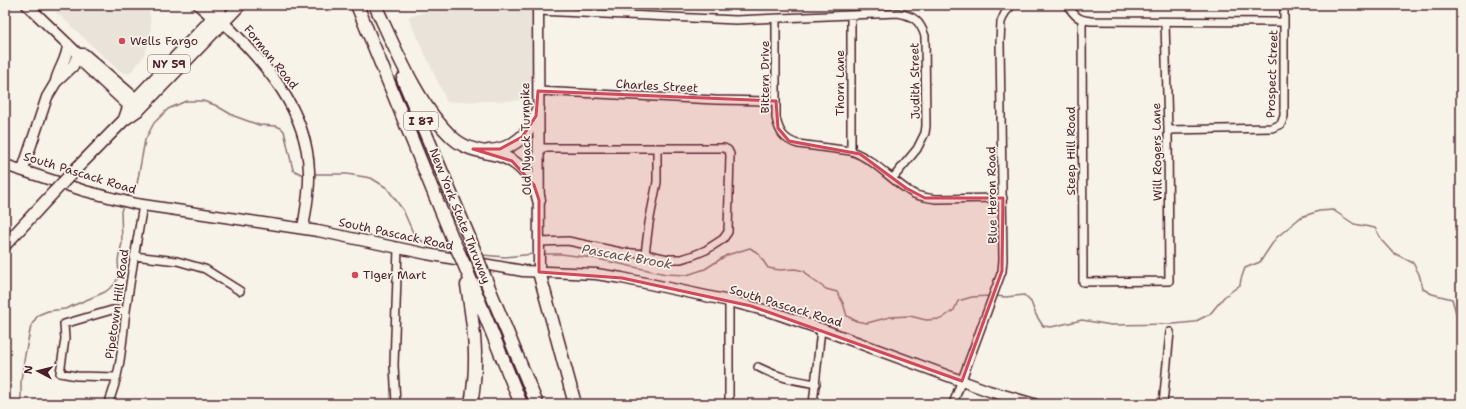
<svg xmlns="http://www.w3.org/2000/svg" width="1466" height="409" font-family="'Shantell Sans',sans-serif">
<rect width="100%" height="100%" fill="#f7f3e8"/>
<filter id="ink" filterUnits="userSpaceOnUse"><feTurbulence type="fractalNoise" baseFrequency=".025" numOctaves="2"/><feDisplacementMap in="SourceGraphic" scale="8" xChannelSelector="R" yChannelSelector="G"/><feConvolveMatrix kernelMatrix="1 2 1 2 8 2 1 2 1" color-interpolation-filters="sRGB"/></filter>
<g filter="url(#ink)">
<path fill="#eae3da" d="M38 5H148L150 15 151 29 149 43 143 57 132 71 129 73H124L116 68 55 11H45Z
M442 5H532L533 100 447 102 408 17 442 7Z"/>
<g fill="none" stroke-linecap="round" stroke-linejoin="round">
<path stroke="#8e7275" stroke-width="1.5" d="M314 174H347L371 178 387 188 403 210 415 237 427 244 451 250
M127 197 137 184 145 140 154 123 168 109 186 101H203L215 105 234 116 259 125 276 126 281 128 284 131 293 170 301 174H306
M542 254H561L593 258 666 274 687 275 705 269 727 255 750 248 758 253 768 268 780 270 795 269 804 271 813 280 826 289 837 292 843 303 847 316 856 321 867 323 890 317 910 316 926 320 941 319 954 310 958 301 972 297 989 296
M482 255 505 257 534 254
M995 296 1006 297 1024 295 1031 302 1036 315 1043 326 1051 327 1082 320 1111 325 1174 324 1194 322 1210 314 1224 297 1240 285 1241 279 1245 268 1260 262 1276 238 1301 217 1319 211 1333 210 1354 224 1375 228 1383 242 1392 252 1413 263 1419 274 1423 289 1432 294 1452 299 1461 330
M21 404V380L25 355 31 326 38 315 48 311 65 309 105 292 114 285 119 276 118 260 122 243 121 211 124 204"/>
<g stroke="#4a1f2b" stroke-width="10">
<path id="street" d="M1067 5C1075 16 1078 20 1091 21L1284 22
M538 11 736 20 898 13C914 16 920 21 925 36L926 126 925 133 917 149 893 178
M851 15V151
M776 19V118C779 132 784 140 798 144L851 151C876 160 892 182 914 194 921 197 928 198 936 199L1003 198
M1082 20 1083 282 1169 281 1168 130 1165 22
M538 91 715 100 776 101
M1168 130 1272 128 1281 124 1284 116V5
M539 148H724L728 150 730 154 728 232 723 239 706 250 694 255 681 259H668L645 254 621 252 568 241 539 242
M645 254 649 223 657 182V148
M134 256 177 261 205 269 240 291
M758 367C779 378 793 380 816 384
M117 377 77 376 60 373 65 339 64 324 112 310 126 311
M108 404C121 374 122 343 126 311 131 276 137 240 143 205
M396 404 394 365 398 248
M729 404V301
M813 404 821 329
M953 404 1002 271 1003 260 1000 42 1001 22 1005 13 1012 5
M1163 404 1170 332"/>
</g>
<g stroke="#4a1f2b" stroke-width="13">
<path id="secondary" d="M27 5 78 54 79 59 81 61 129 106 135 109H140L136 99 84 54H78
M538 5 539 272
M223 22C265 63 307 109 309 171 310 191 306 209 303 228
M56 81C59 68 68 58 68 44
M5 165 85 191 136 204 318 231 427 254 523 271 596 274 622 278 729 301 772 312 821 329 989 391 1034 404
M23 169 47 97 56 82 73 66 78 54"/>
</g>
<g stroke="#4a1f2b" stroke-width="14">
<path id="primary" d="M124 120 129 106 207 24 222 5
M72 173 124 120 140 109 240 5
M5 245 53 193"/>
</g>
<g stroke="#4a1f2b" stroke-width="15">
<path id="highway" d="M200 5 216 19 223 22
M213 5 220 13 223 22
M357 5 453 240
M375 5C395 48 418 106 453 138 466 150 482 151 498 155 519 161 535 179 539 200
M403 79 469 237
M488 151C513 150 532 133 538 109
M464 264 521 404
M539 272 575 404
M467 285C474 329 479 360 471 404
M489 288 537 404"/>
</g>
<use href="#street" stroke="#f7f3e8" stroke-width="7"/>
<use href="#secondary" stroke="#f7f3e8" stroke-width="10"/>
<use href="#primary" stroke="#f7f3e8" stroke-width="11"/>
<use href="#highway" stroke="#f7f3e8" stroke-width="12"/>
<g stroke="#4a1f2b" stroke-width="14" stroke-linecap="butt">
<path id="primary-bridge" d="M53 193 72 173"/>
</g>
<g stroke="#4a1f2b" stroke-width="15" stroke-linecap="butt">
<path id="highway-bridge" d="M469 237 489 288
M453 240 464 264"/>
</g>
<use href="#primary-bridge" stroke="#f7f3e8" stroke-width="11"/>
<use href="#highway-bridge" stroke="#f7f3e8" stroke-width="12"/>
</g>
</g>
<path fill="#d1495b" fill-opacity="0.2" stroke="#d1495b" stroke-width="3" stroke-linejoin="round" d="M538 91 776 101 778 128 789 141 860 154 906 188 925 198H1003L1002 271 962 381 751 306 622 278 539 272V200L534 185 512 161 473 149H500L522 137 536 116Z"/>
<g fill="#d1495b" stroke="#f7f3e8" stroke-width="1.5">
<circle cx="122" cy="41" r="4"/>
<circle cx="355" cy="275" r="4"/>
</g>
<g text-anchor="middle" stroke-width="3.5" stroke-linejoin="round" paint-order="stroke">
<g fill="#f7f3e8" stroke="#7e5f64" stroke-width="1">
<rect x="148" y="55" width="42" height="18" rx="3"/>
<rect x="404" y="112" width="34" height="18" rx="3"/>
</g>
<g font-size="11" font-weight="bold" fill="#4a1f2b">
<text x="169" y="68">NY 59</text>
<text x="421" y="125">I 87</text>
</g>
<g font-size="12" fill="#4a1f2b" stroke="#f7f3e8" text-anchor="start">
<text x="130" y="45">Wells Fargo</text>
<text x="363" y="279">Tiger Mart</text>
</g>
<g font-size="12" fill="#4a1f2b" stroke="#f7f3e8">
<text transform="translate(271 57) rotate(51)" y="4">Forman Road</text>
<text transform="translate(1272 74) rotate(-88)" y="4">Prospect Street</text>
<text transform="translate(765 77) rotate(-90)" y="4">Bittern Drive</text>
<text transform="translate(915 81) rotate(-91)" y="4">Judith Street</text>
<text transform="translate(840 83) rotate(-90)" y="4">Thorn Lane</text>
<text transform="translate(657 86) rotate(3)" y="4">Charles Street</text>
<text transform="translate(526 139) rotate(-91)" y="4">Old Nyack Turnpike</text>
<text transform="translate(1071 151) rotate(-90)" y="4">Steep Hill Road</text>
<text transform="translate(1157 152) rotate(-91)" y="4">Will Rogers Lane</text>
<text transform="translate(80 173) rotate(17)" y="4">South Pascack Road</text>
<text transform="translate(992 195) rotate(-91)" y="4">Blue Heron Road</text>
<text transform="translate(460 216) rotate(68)" y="4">New York State Thruway</text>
<text transform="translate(396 234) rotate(12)" y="4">South Pascack Road</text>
<text transform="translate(117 304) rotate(-82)" y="4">Pipetown Hill Road</text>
<text transform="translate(786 306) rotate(17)" y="4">South Pascack Road</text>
</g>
<g font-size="13" font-style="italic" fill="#6c4950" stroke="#f7f3e8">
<text transform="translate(627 256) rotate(10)" y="5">Pascack Brook</text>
</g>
</g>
<rect width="1466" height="409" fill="none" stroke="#f7f3e8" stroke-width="20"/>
<rect x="10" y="10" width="1446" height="389" fill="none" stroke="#4a1f2b" stroke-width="1.5" filter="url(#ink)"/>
<g transform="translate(38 371) rotate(277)" stroke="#f7f3e8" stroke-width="3" paint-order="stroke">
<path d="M0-3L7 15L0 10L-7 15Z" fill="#4a1f2b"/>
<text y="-6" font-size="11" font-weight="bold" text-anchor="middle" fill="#4a1f2b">N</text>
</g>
</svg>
